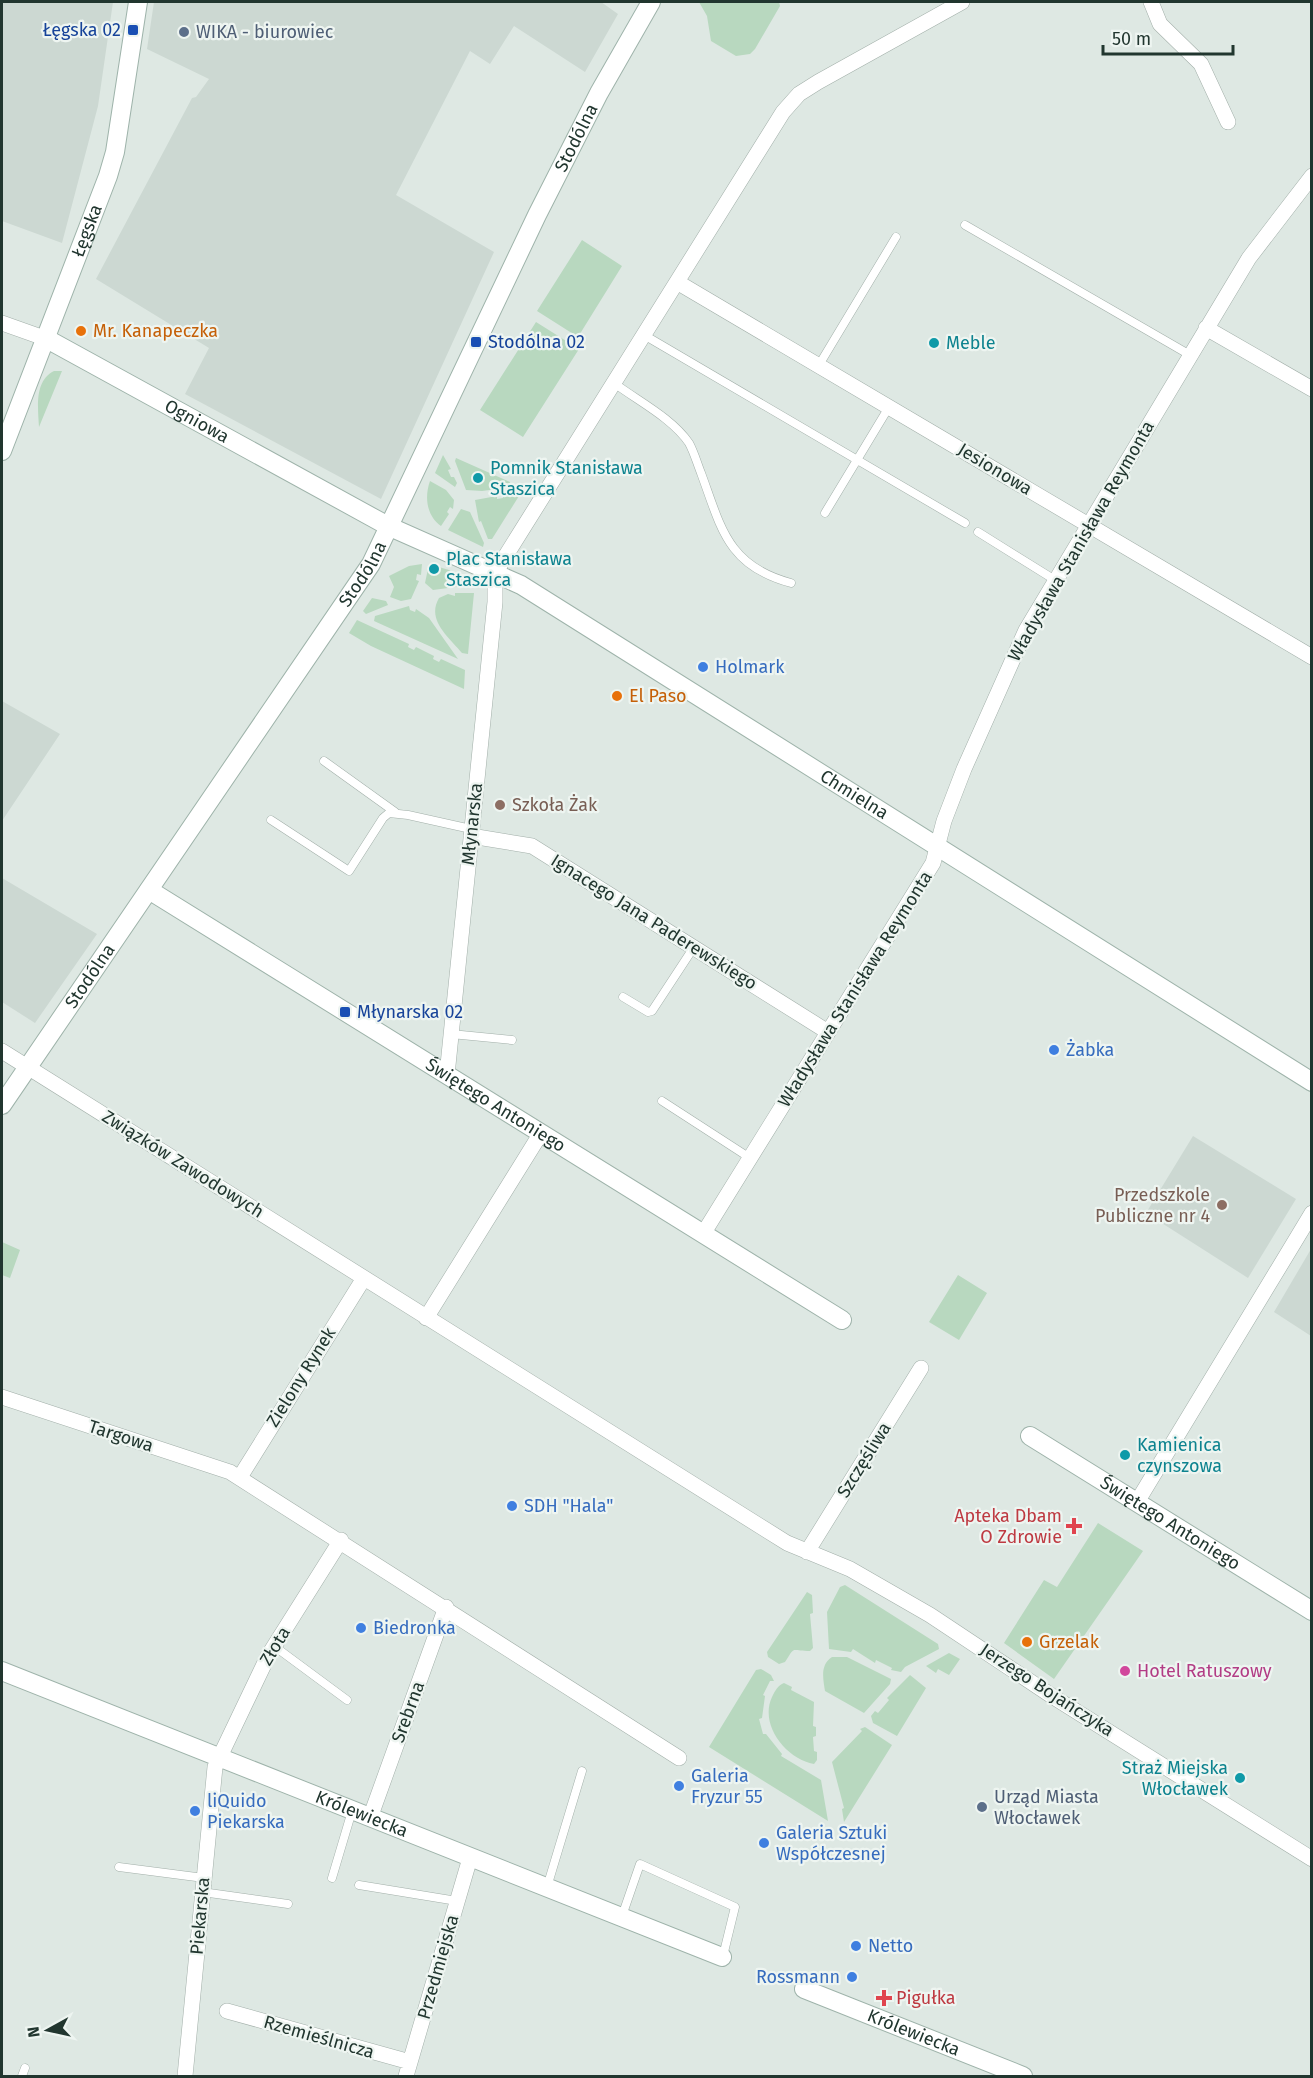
<svg xmlns="http://www.w3.org/2000/svg" width="1313" height="2078" font-family="'Fira Sans',sans-serif">
<rect width="100%" height="100%" fill="#dee8e3"/>
<path fill="#ccd8d2" d="M2 2H113L98 106 62 243 2 221Z
M154 2H601L618 14 585 72 514 26 490 64 470 51 396 195 494 252 381 499 185 394 209 348 96 279 192 98 196 97 209 79 147 49Z
M2 701 60 734 2 821Z
M2 878 97 934 35 1023 2 1002Z
M1193 1136 1296 1199 1248 1278 1146 1213Z
M1311 1249V1336L1274 1312Z"/>
<path fill="#b8d8bf" d="M699 2H779L780 6 755 49 750 54 736 56 711 41 707 16Z
M582 240 622 266 578 337 537 311Z
M536 322 579 349 523 437 480 410Z
M54 371H62L39 427C38 408 34 381 54 371Z
M443 455 451 469 448 470 451 477H454L457 483 455 487 435 473Z
M456 458 510 482 511 487 482 491 466 490 455 461Z
M430 481 446 490 454 500 453 509 450 507 447 512 449 514 441 526C427 516 424 498 430 481Z
M516 493 519 496 492 539H488L481 521 479 522 475 500 497 496V499L503 498V495Z
M461 509 470 512 484 543 483 547 448 530Z
M422 564 421 575 417 574 416 580 419 581 411 599 401 601 390 597 394 587 389 576 409 566Z
M429 564 449 570 469 582 463 586 433 590 425 583Z
M455 593H474L468 654 462 653C449 637 426 620 439 598L448 594 455 596Z
M372 598 386 601 388 605 366 614 363 611Z
M409 606 410 610 415 612 416 609 429 618 458 659 374 621 375 616Z
M357 620 409 644 408 647 414 650 416 647 434 656 433 659 439 662 441 659 465 670 464 689 371 646 349 633Z
M2 1242 20 1250 10 1278 2 1275Z
M958 1275 987 1293 959 1340 929 1322Z
M1098 1523 1143 1551 1054 1679 1004 1643 1044 1580 1057 1587Z
M845 1585 938 1644 939 1649 905 1667 901 1672 891 1670 892 1668 876 1660 875 1663 853 1649 851 1652 829 1649 827 1612 840 1587Z
M807 1592 812 1595 813 1613 810 1614 813 1648 810 1651C790 1651 796 1645 785 1662L779 1664 768 1657 767 1652Z
M949 1653 960 1659 949 1675 938 1669 936 1673 926 1666Z
M832 1657H847L891 1679 890 1684 864 1713 825 1691C823 1678 820 1665 832 1657Z
M761 1669 771 1675 774 1681H770L763 1695 765 1696 762 1718 759 1719 763 1734H766L782 1754 781 1756 821 1780 828 1821 709 1747 756 1670Z
M910 1675 926 1688 897 1736 873 1723 871 1716 875 1711 878 1713 889 1700 887 1698Z
M784 1683 792 1687 791 1690 814 1702 813 1726 816 1727V1736L813 1737 814 1751 817 1752V1760L814 1764C786 1759 759 1725 772 1697 775 1691 778 1685 784 1683Z
M865 1727 892 1745 844 1822 842 1809 844 1808 832 1762 862 1731 860 1729Z"/>
<g fill="none" stroke-linecap="round" stroke-linejoin="round">
<g stroke="#a2afa9" stroke-width="9">
<path id="lane" d="M965 225 1190 355
M644 335 965 523
M819 365 896 237
M614 383C638 401 672 418 689 443 694 452 697 463 701 473 721 527 727 566 791 583
M825 513 889 407
M978 532 1055 580
M324 761 395 812
M271 820 349 871 383 818 389 813 408 815 471 829
M623 997 648 1012 652 1011 694 947
M451 1034 512 1040
M662 1101 750 1158
M274 1646 347 1700
M119 1867 204 1878
M332 1878 352 1811
M359 1885 457 1901
M547 1887 582 1771
M202 1892 288 1904
M622 1916 640 1864 735 1907 723 1956
M22 2076 25 2068"/>
</g>
<g stroke="#a2afa9" stroke-width="16">
<path id="street" d="M1151 2 1160 24 1201 64 1228 122
M677 282 1312 657
M2 323 47 339
M1206 328 1312 389
M471 836 532 846 828 1032
M2 1051 787 1543 850 1569 930 1615 1055 1698 1312 1859
M447 1075 495 602V573L783 112 799 94 818 82 962 2
M703 1234 933 863 944 821 964 769 1026 630 1249 258 1312 176
M426 1318 541 1133
M2 1397 230 1472 679 1758
M240 1477 364 1278
M1137 1502 1312 1213
M807 1552 921 1368
M370 1818 446 1607
M227 2011 410 2062
M185 2076 215 1767 268 1656 341 1540
M406 2076 470 1858"/>
</g>
<g stroke="#9eb3aa" stroke-width="20">
<g id="secondary">
<path id="s1" d="M47 339 388 526 521 585 1312 1082"/>
<path id="s2" d="M2 451 108 176 115 152 138 2"/>
<path id="s3" d="M149 890 842 1320"/>
<path id="s4" d="M2 1105 371 564 537 215 599 93 651 2"/>
<path id="s5" d="M1030 1436 1312 1611"/>
<path id="s6" d="M2 1671 722 1957"/>
<path id="s7" d="M804 1989 1023 2076"/>
</g>
</g>
<use href="#lane" stroke="#fff" stroke-width="8"/>
<use href="#street" stroke="#fff" stroke-width="15"/>
<use href="#secondary" stroke="#fff" stroke-width="18"/>
</g>
<g fill="#1a4fb4" stroke="#eef5f1" stroke-width="2">
<rect x="127" y="24" width="12" height="12" rx="3"/>
<rect x="470" y="336" width="12" height="12" rx="3"/>
<rect x="339" y="1006" width="12" height="12" rx="3"/>
</g>
<g fill="#5c6f8a" stroke="#eef5f1" stroke-width="2">
<circle cx="184" cy="32" r="6"/>
<circle cx="982" cy="1807" r="6"/>
</g>
<g fill="#e8710a" stroke="#eef5f1" stroke-width="2">
<circle cx="81" cy="331" r="6"/>
<circle cx="617" cy="696" r="6"/>
<circle cx="1027" cy="1642" r="6"/>
</g>
<g fill="#0f9aa8" stroke="#eef5f1" stroke-width="2">
<circle cx="934" cy="343" r="6"/>
<circle cx="478" cy="478" r="6"/>
<circle cx="434" cy="569" r="6"/>
<circle cx="1125" cy="1455" r="6"/>
<circle cx="1240" cy="1778" r="6"/>
</g>
<g fill="#3f7fe0" stroke="#eef5f1" stroke-width="2">
<circle cx="703" cy="667" r="6"/>
<circle cx="1054" cy="1050" r="6"/>
<circle cx="512" cy="1506" r="6"/>
<circle cx="361" cy="1628" r="6"/>
<circle cx="679" cy="1786" r="6"/>
<circle cx="195" cy="1811" r="6"/>
<circle cx="764" cy="1843" r="6"/>
<circle cx="856" cy="1946" r="6"/>
<circle cx="852" cy="1977" r="6"/>
</g>
<g fill="#8d6e63" stroke="#eef5f1" stroke-width="2">
<circle cx="500" cy="805" r="6"/>
<circle cx="1222" cy="1205" r="6"/>
</g>
<g fill="#e0444e" stroke="#eef5f1" stroke-width="2">
<path d="M1071 1517h6v6h6v6h-6v6h-6v-6h-6v-6h6z"/>
<path d="M881 1989h6v6h6v6h-6v6h-6v-6h-6v-6h6z"/>
</g>
<circle fill="#d1479c" stroke="#eef5f1" stroke-width="2" cx="1125" cy="1671" r="6"/>
<g text-anchor="middle" stroke-width="4.5" stroke-linejoin="round" paint-order="stroke">
<g font-size="18" fill="#164399" stroke="#eef5f1" text-anchor="start">
<text x="121" y="36" text-anchor="end">Łęgska 02</text>
<text x="488" y="348">Stodólna 02</text>
<text x="357" y="1018">Młynarska 02</text>
</g>
<g font-size="18" fill="#4e5e75" stroke="#eef5f1" text-anchor="start">
<text x="196" y="38">WIKA - biurowiec</text>
<text x="994" y="1803">Urząd Miasta<tspan x="994" dy="21">Włocławek</tspan></text>
</g>
<g font-size="18" fill="#21362f" stroke="#eef5f1">
<text dy="6" stroke="none"><textPath href="#s4" startOffset="1128">Stodólna</textPath></text>
<text dy="6" stroke="none"><textPath href="#s2" startOffset="236">Łęgska</textPath></text>
<text dy="6" stroke="none"><textPath href="#s1" startOffset="171">Ogniowa</textPath></text>
<text transform="translate(995 469) rotate(31)" y="6">Jesionowa</text>
<text transform="translate(1081 541) rotate(-60)" y="6">Władysława Stanisława Reymonta</text>
<text dy="6" stroke="none"><textPath href="#s4" startOffset="642">Stodólna</textPath></text>
<text dy="6" stroke="none"><textPath href="#s1" startOffset="928">Chmielna</textPath></text>
<text transform="translate(472 824) rotate(-84)" y="6">Młynarska</text>
<text transform="translate(654 922) rotate(32)" y="6">Ignacego Jana Paderewskiego</text>
<text dy="6" stroke="none"><textPath href="#s4" startOffset="156">Stodólna</textPath></text>
<text transform="translate(855 989) rotate(-58)" y="6">Władysława Stanisława Reymonta</text>
<text dy="6" stroke="none"><textPath href="#s3" startOffset="408">Świętego Antoniego</textPath></text>
<text transform="translate(183 1164) rotate(32)" y="6">Związków Zawodowych</text>
<text transform="translate(301 1377) rotate(-58)" y="6">Zielony Rynek</text>
<text transform="translate(121 1436) rotate(18)" y="6">Targowa</text>
<text transform="translate(864 1460) rotate(-58)" y="6">Szczęśliwa</text>
<text dy="6" stroke="none"><textPath href="#s5" startOffset="165">Świętego Antoniego</textPath></text>
<text transform="translate(275 1646) rotate(-59)" y="6">Złota</text>
<text transform="translate(1047 1690) rotate(33)" y="6">Jerzego Bojańczyka</text>
<text transform="translate(408 1712) rotate(-70)" y="6">Srebrna</text>
<text dy="6" stroke="none"><textPath href="#s6" startOffset="387">Królewiecka</textPath></text>
<text transform="translate(200 1916) rotate(-85)" y="6">Piekarska</text>
<text transform="translate(438 1967) rotate(-74)" y="6">Przedmiejska</text>
<text dy="6" stroke="none"><textPath href="#s7" startOffset="118">Królewiecka</textPath></text>
<text transform="translate(319 2037) rotate(16)" y="6">Rzemieślnicza</text>
</g>
<g font-size="18" fill="#c56008" stroke="#eef5f1" text-anchor="start">
<text x="93" y="337">Mr. Kanapeczka</text>
<text x="629" y="702">El Paso</text>
<text x="1039" y="1648">Grzelak</text>
</g>
<g font-size="18" fill="#0d838f" stroke="#eef5f1" text-anchor="start">
<text x="946" y="349">Meble</text>
<text x="490" y="474">Pomnik Stanisława<tspan x="490" dy="21">Staszica</tspan></text>
<text x="446" y="565">Plac Stanisława<tspan x="446" dy="21">Staszica</tspan></text>
<text x="1137" y="1451">Kamienica<tspan x="1137" dy="21">czynszowa</tspan></text>
<text x="1228" y="1774" text-anchor="end">Straż Miejska<tspan x="1228" dy="21">Włocławek</tspan></text>
</g>
<g font-size="18" fill="#366cbe" stroke="#eef5f1" text-anchor="start">
<text x="715" y="673">Holmark</text>
<text x="1066" y="1056">Żabka</text>
<text x="524" y="1512">SDH "Hala"</text>
<text x="373" y="1634">Biedronka</text>
<text x="691" y="1782">Galeria<tspan x="691" dy="21">Fryzur 55</tspan></text>
<text x="207" y="1807">liQuido<tspan x="207" dy="21">Piekarska</tspan></text>
<text x="776" y="1839">Galeria Sztuki<tspan x="776" dy="21">Współczesnej</tspan></text>
<text x="868" y="1952">Netto</text>
<text x="840" y="1983" text-anchor="end">Rossmann</text>
</g>
<g font-size="18" fill="#785e54" stroke="#eef5f1" text-anchor="start">
<text x="512" y="811">Szkoła Żak</text>
<text x="1210" y="1201" text-anchor="end">Przedszkole<tspan x="1210" dy="21">Publiczne nr 4</tspan></text>
</g>
<g font-size="18" fill="#be3a42" stroke="#eef5f1" text-anchor="end">
<text x="1062" y="1522">Apteka Dbam<tspan x="1062" dy="21">O Zdrowie</tspan></text>
<text x="896" y="2004" text-anchor="start">Pigułka</text>
</g>
<g font-size="18" fill="#b23c85" stroke="#eef5f1" text-anchor="start">
<text x="1137" y="1677">Hotel Ratuszowy</text>
</g>
</g>
<rect width="1313" height="2078" fill="none" stroke="#21362f" stroke-width="6"/>
<g transform="translate(48 2030) rotate(262)" stroke="#eef5f1" stroke-width="4.5" paint-order="stroke">
<path d="M0-4.5L10 22L0 15L-10 22Z" fill="#21362f"/>
<text y="-9" font-size="16" font-weight="bold" text-anchor="middle" fill="#21362f">N</text>
</g>
<path d="M1103 45v9h130v-9" fill="none" stroke="#21362f" stroke-width="3"/>
<text x="1112" y="45" font-size="18" fill="#21362f" stroke="#eef5f1" stroke-width="4.5" paint-order="stroke">50 m</text>
</svg>
